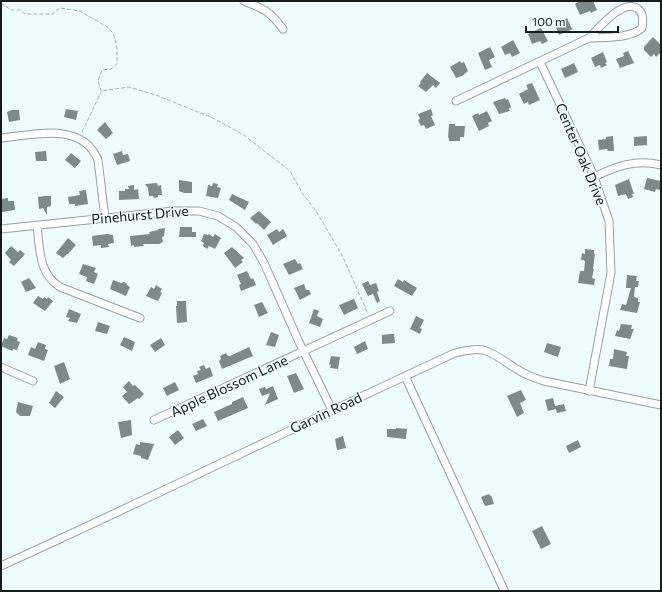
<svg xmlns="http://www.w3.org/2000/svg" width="662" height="592" font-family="Commissioner,sans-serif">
<rect width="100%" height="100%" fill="#eefcfe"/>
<path fill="#7d8a8c" d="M578 1H593L597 10 591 13 590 11 580 15 575 4 578 2Z
M567 18 571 27 573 29 559 35 555 25Z
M541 28 548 41 542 44 540 41 532 44 528 34Z
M653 37 661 45V52L656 57 654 54 651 57 644 50V47Z
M513 40 520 53 512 57 510 53 505 55 501 47Z
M490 47 495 57 489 60 492 67 485 70 478 53Z
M628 51 634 63 620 68 616 59 624 56 623 53Z
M603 52 607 62 605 63 607 65 601 68 600 65 595 67 591 58Z
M460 61 461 63 464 62 468 71 462 76 456 78 450 67Z
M574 63 578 72 565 78 561 69Z
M427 73 440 83 436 88 433 85 426 92 418 86 421 83 420 82Z
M532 83 540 100 529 105 528 102 524 104 519 94 528 89 526 85Z
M505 98 506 100 508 99 511 107 509 109 510 111 499 114 493 102Z
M66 109 78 111 76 120 64 117Z
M431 109 433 115 431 116 435 125 426 129 424 125 421 126 418 120 420 119 418 114Z
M12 110H19L20 120 9 122 7 112Z
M487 111 492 121 488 123 489 126 479 131 472 116 478 113 479 115Z
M105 122 113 133 106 139 97 130Z
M449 124H455V126H465L464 137H460V141H449V138H448Z
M613 136 614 151H608L607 149 599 150 598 140 606 139V137Z
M647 136V145L634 146V137Z
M46 151 47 161H36L35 152Z
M122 151 123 155 128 154 130 161 117 165 113 154Z
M71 153 81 161 75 168 65 160Z
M647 178 661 181 660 190 656 189 655 192 644 189Z
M629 179 634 194H632L633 197 628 199 626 194 618 196 615 185Z
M179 180 192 182V193H184L179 191Z
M157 183 158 186 161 185 162 195H158V197L154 198 153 196H149L148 188 145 184Z
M213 183 218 184 217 187 221 188 218 198 206 196 208 185 212 186Z
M134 185V190L138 189 139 199 119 200V191H125V189H129L128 186Z
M86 190 88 204 75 206V204H69L68 197 80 195 79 191Z
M232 194 249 202 245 210 229 200Z
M44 196H51V206L47 207V215L43 208 39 209 38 197Z
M8 198V201H14L15 210 2 212 1 199Z
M259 211 271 222 264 230 257 223 256 224 250 218Z
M180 227H192V232H196V237H179Z
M165 228 164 236 162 237 163 242 159 244H143L144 246 134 247V245L131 246 130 236 150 234 149 232 158 230V229Z
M277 229 279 232 283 229 287 236 273 245 267 235Z
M107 234 113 235 114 243 108 244 109 247 101 248V245L93 246 92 236Z
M204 234 208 235 209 234 213 237 215 234 221 238 215 249 209 246 207 249 203 246 204 243 201 241Z
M68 238 76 245 68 254H67L63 258 56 253Z
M11 246 18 252 20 250 25 254 14 266 9 262 11 260 5 253Z
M232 247 244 258 241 260 243 262 235 268 224 253Z
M585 249 594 250V254H595L593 269H594L592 278 595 279 594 285 578 283 580 271H584L585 262 584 260H581L582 253 585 254Z
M295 259 298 264 300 263 303 269 289 275 283 264Z
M83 264 96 268 94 272 98 274 94 284 86 281 87 277 79 274Z
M247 271 251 279 253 278 256 285 241 291 239 285 241 284 237 275Z
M627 275 637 276 636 281H639L638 287H635L634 297 638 298V302H640L637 313 620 310 622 304 626 305 631 288H626Z
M29 278 36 288 26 292 21 282Z
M398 279 403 282 404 280 417 288 412 296 394 286Z
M113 280 121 283 124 282 126 283 128 286 130 287 126 296 110 289Z
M368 281 370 285 376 283 379 291 377 292 380 301 377 303 373 294 368 296 362 284Z
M304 284 306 290H309L311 294 300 300 294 288Z
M156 285 162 289 160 292 162 293 158 301 146 296 151 287 154 289Z
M38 296 43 299 44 297 47 299 48 297 53 301 45 311 33 303Z
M354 299 358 308 344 315 339 305Z
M177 301H186L187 322 177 323 176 306H177Z
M262 302 268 313 259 317 254 305Z
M69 309 81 314 77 323 68 321 70 318 66 317Z
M314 309 319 311 317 316 323 319 320 327 309 323Z
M416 316 424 320 420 328 422 329 420 334 410 329Z
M98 322 110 326 107 334 95 331Z
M621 324 632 325 631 329H634L630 339 615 336 617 330 619 331Z
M271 332 279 335 275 347 266 345Z
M390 334H394L395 343 382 344V335Z
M9 335 18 338 17 341 20 342 17 350 13 349 12 351 1 346 4 338 7 339Z
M124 337 135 342 132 351 120 345Z
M161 338 165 345 155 352 150 345Z
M365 341 368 349 357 354 354 347Z
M38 342 46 345 45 349 48 350 44 361 28 355 31 347 35 349Z
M547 343 561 347 558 357 544 352Z
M249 347 253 356 222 369 219 361 221 359 220 356 226 353 228 356H230Z
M614 349 627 352 626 356H629L627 369 609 366 610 359H613Z
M331 356 340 357 338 369 330 368 331 364 329 365Z
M64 362 70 379 60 384 54 366Z
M204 365 206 369 210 367 213 376 196 383 193 376 198 374 197 371 201 370 199 367Z
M296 373 304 389 294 393 287 376Z
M129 381 133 386 135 385 144 394 139 399 138 398 129 404 122 396 127 392 123 387Z
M175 382 179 390 167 396 163 388Z
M273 386 278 399 265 405 270 393 262 396 259 389 265 387 266 389Z
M521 390 526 400 520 403 524 413 517 417 507 396Z
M56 391 64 397 55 408 49 403Z
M243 397 248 408 218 421 214 412 232 404V402Z
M553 398 555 406 564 404 566 411 557 413 556 409 548 411 545 400Z
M18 402 33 406 30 416H20L16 412Z
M203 419 207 426 196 431 192 424Z
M131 420 132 435 121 438 118 422Z
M396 428 407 429 406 439 387 437V429H396Z
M178 430 184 438 175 445 169 437Z
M343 436 346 448 337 450 335 439Z
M578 440 581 447 569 453 566 446Z
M140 442 154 444 148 460 141 458V456L133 454 136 444 140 445Z
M489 494 490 496 491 495 494 504 485 506 481 497Z
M542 526 551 544 541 549 532 531Z"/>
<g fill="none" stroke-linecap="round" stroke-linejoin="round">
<g stroke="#95a1a3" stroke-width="9">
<path id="minor" d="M244 1C264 9 270 11 283 29
M540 62 593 174 609 221 611 273 589 391
M456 101 589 38C606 37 629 39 642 28 643 20 644 13 637 8 621 0 600 27 589 38
M1 138C34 135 82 121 98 160L105 218
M594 177C617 166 635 159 661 165
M37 226C40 248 38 273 60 287L140 318
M1 229 174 211H199L218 216 236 227 253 244 264 263 299 342 332 410
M1 367 33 381
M405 376 504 590
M154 420 390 311
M1 566C153 497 303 423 455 353 464 351 474 348 483 350 495 353 505 362 515 368 524 374 534 378 544 381L661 405"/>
</g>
<path stroke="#a3aeaf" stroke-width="1" stroke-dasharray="4 2" stroke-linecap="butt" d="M1 3 11 10H20L25 14H53L60 8 80 11 109 28 114 35 117 48V64L111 69 102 70 98 81 101 91 129 87 156 95 213 118 244 135 290 171 303 194 316 211 342 255 368 314
M82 132 101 92"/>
<use href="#minor" stroke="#fff" stroke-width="7"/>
</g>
<g text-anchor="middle" stroke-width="3" stroke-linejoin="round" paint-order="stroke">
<g font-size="14" fill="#171c1c" stroke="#eefcfe">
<text transform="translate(581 154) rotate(67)" y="5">Center Oak Drive</text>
<text transform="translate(140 215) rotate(-5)" y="5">Pinehurst Drive</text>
<text transform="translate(229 386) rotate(-25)" y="5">Apple Blossom Lane</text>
<text transform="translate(326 413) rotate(-25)" y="5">Garvin Road</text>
</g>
</g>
<rect width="662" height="592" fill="none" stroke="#171c1c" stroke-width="4"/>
<path d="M526 26v6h92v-6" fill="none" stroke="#171c1c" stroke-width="2"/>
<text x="532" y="26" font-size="12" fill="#171c1c" stroke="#eefcfe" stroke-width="3" paint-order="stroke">100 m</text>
</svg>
